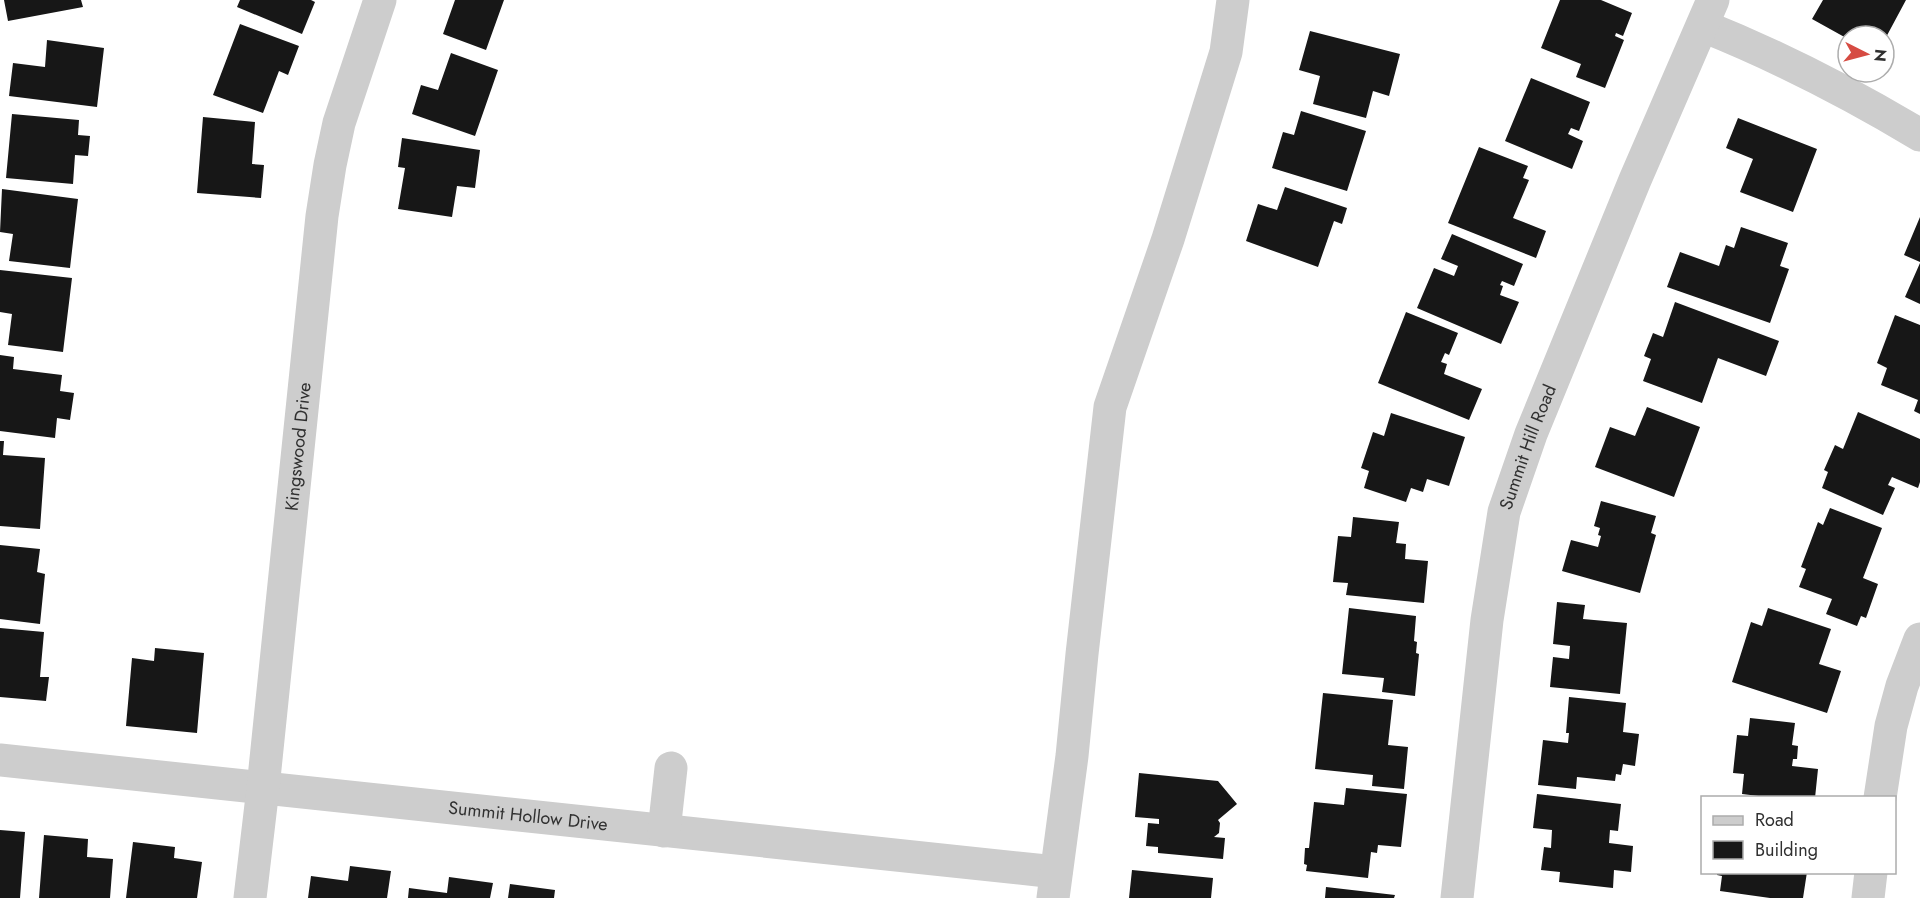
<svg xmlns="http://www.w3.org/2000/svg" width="1920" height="898" font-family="Jost,sans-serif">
<rect width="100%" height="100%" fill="#fff"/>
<path fill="#171717" d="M4 0H81L83 7 8 21Z
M240 0H311L315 2 302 34 237 7Z
M455 0H504L486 50 443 34Z
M1560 0H1601L1632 13 1623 36 1616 33 1615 36 1624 40 1605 88 1576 77 1581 64 1541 48Z
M1823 0H1906L1884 41V36H1848V39L1812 19Z
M240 24 299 46 288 75 279 71 263 113 213 95Z
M1310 31 1400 54 1389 96 1373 91 1366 118 1313 104 1320 76 1299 70Z
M47 40 104 48 97 107 9 96 13 63 45 67Z
M451 53 498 70 475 136 412 114 421 85 438 90Z
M1531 78 1590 102 1579 131 1571 128 1568 134 1583 141 1572 169 1505 141Z
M1301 111 1366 131 1347 191 1272 168 1283 132 1294 135Z
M12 114 79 120 78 135 90 136 88 156 75 155 73 184 6 178Z
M203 117 255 122 252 164 264 165 261 198 197 193Z
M1738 118 1817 149 1793 212 1740 192 1753 159 1726 148Z
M402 138 480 150 475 188 457 186 452 217 398 209 405 168 398 167Z
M1479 147 1528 166 1523 178 1529 180 1513 218 1546 231 1536 258 1448 223Z
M1285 187 1347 208 1342 224 1334 221 1318 267 1246 241 1258 204 1277 210Z
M2 189 78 199 70 268 9 261 13 234 0 232Z
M1920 217V262L1904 255Z
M1741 227 1788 243 1780 266 1789 269 1770 323 1667 287 1680 252 1719 266 1726 245 1734 248Z
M1452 234 1523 264 1514 286 1502 281 1500 285 1503 286 1500 295 1519 302 1501 344 1417 308 1434 268 1454 276 1458 266 1441 259Z
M1920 263V304L1905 297Z
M0 270 72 278 63 352 8 345 12 314 0 312Z
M1675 302 1779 341 1766 376 1718 358 1702 403 1643 381 1651 359 1644 356 1653 333 1663 337Z
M1406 312 1458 333 1449 355 1445 353 1441 362 1447 364 1444 374 1482 389 1469 420 1378 383Z
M1895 315 1920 325V414L1914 411 1918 400 1881 385 1887 368 1877 363Z
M0 355 14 357 13 369 62 375 60 391 74 393 70 420 57 418 55 438 0 431Z
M1647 407 1700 427 1674 497 1595 467 1610 427 1635 436Z
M1858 412 1920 439V482L1918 488 1892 477 1888 485 1895 488 1883 515 1822 488 1828 472 1824 470 1835 445 1843 449Z
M1391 413 1465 437 1449 486 1427 479 1423 492 1411 488 1406 502 1364 488 1369 471 1361 468 1373 432 1384 436Z
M0 441H4L3 455 45 458 40 529 0 526Z
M1601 501 1656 516 1651 533 1656 535 1640 593 1562 571 1571 540 1598 547 1601 536 1598 535 1600 528 1594 526Z
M1830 508 1882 528 1863 578 1878 584 1866 618 1861 616 1857 626 1826 614 1832 599 1799 587 1806 569 1801 567 1818 522 1823 525Z
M1353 517 1399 522 1396 543 1406 544 1405 559 1428 561 1424 603 1346 595 1348 583 1333 582 1338 536 1351 537Z
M0 545 40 549 37 572 45 574 40 624 0 619Z
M1557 602 1585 605 1583 619 1627 623 1620 694 1550 687 1553 657 1569 659 1570 646 1553 644Z
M1349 608 1416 616 1414 641 1417 642 1416 653 1419 654 1415 696 1382 692 1384 678 1342 674Z
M1768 608 1831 629 1819 664 1841 671 1827 713 1732 682 1751 622 1762 626Z
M0 628 44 632 40 677H49L46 701 0 697Z
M155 648 204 653 197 733 126 726 132 658 154 661Z
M1323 693 1393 700 1388 745 1408 747 1404 789 1372 786 1373 775 1315 769Z
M1569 697 1626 703 1623 732 1639 734 1635 766 1623 764 1621 775 1616 774 1615 781 1577 777 1576 789 1538 785 1543 740 1568 743 1569 733H1566Z
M1750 718 1795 723 1792 745 1798 746 1797 759H1793L1792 766 1818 769 1815 798H1775L1742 794 1744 774 1733 773 1737 735 1748 736Z
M1139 773 1218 781 1237 804 1218 820 1220 823 1219 833 1214 837 1225 838 1223 859 1158 853V847L1146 846 1148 823 1159 824V819L1135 817Z
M1346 788 1407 794 1401 847 1378 845 1377 853 1371 852 1368 878 1306 871 1307 865 1304 864 1305 848H1309L1314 802 1344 805Z
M1537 794 1621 804 1618 831 1610 830 1609 843 1633 846 1631 872 1614 870 1613 888 1559 882 1560 872 1541 870 1544 847 1551 848 1552 830 1533 828Z
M0 830 25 832 20 898H0Z
M44 835 88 839 87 857 113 859 110 898H39Z
M133 842 175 847 174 858 202 862 197 898H126Z
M350 866 391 871 387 898H308L311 876 348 881Z
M1132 870 1213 878 1211 898H1129Z
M1717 872H1807L1803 898H1770L1720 891 1722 876 1717 875Z
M449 877 493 883 490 898H408L409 888 447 893Z
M510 884 555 890 554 898H508Z
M1326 887 1395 895 1394 898H1325Z"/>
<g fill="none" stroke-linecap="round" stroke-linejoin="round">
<g stroke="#cdcdcd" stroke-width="33">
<path d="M1703 26C1778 56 1850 93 1920 135"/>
<path id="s1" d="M0 760 1056 872"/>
<path d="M1880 798 1891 726 1902 686 1920 639"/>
<path d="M664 831 671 768"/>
<path id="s2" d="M250 898 263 788 322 216 330 165 339 123 380 0"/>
<path d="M1053 898 1072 756 1082 654 1110 407 1168 239 1226 52 1233 0"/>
<path id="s3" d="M1457 898 1487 620 1504 512 1531 434 1635 180 1713 0"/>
<path d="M1868 898 1871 872"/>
</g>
</g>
<g text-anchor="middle" stroke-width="6" stroke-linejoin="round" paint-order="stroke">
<g font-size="18" fill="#303030" stroke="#fff">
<text dy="6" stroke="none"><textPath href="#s2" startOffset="454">Kingswood Drive</textPath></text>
<text dy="6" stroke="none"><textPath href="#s3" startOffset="458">Summit Hill Road</textPath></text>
<text dy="6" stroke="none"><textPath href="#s1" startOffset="531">Summit Hollow Drive</textPath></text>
</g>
</g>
<rect x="1701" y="796" width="195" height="78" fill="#ffffff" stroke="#acacac" stroke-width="1.5"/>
<rect x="1713" y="816" width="30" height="9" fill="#cdcdcd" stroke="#acacac" stroke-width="1.5"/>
<text x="1755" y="826" font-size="18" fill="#303030">Road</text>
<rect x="1713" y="841" width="30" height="18" fill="#171717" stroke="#acacac" stroke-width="1.5"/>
<text x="1755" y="856" font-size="18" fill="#303030">Building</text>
<g transform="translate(1866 54) rotate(96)"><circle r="28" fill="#ffffff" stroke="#acacac" stroke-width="1.5"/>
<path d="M0-4.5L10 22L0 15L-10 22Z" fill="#d64b42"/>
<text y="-9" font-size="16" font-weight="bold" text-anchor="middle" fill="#303030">N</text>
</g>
</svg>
